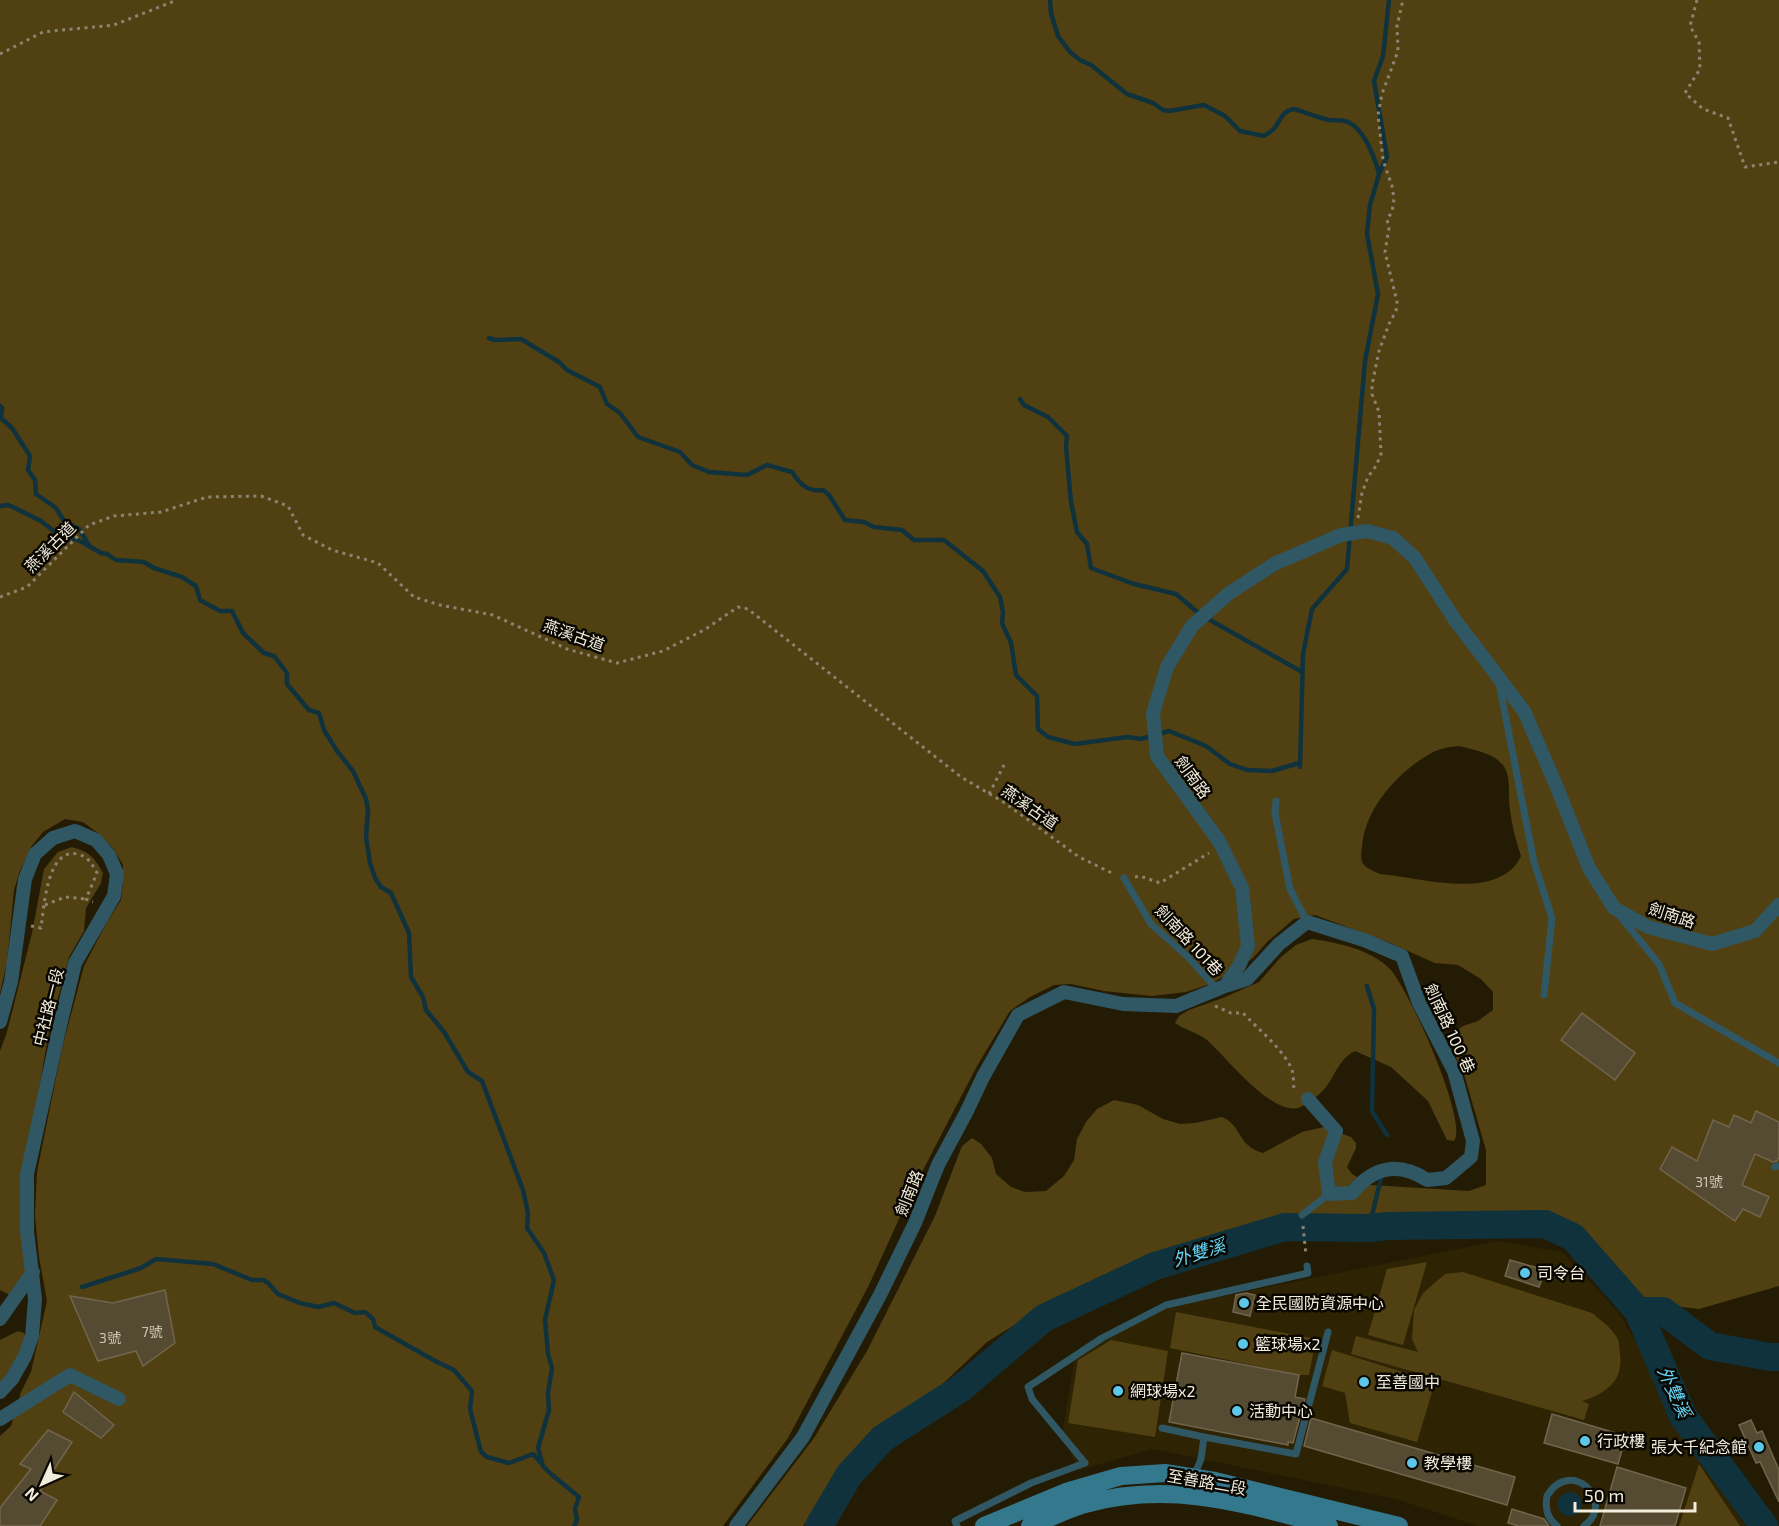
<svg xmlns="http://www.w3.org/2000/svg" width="1779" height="1526" font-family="'Exo 2','Noto Sans TC',sans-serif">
<rect width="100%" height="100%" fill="#241b04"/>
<path fill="#2e2303" d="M1498 1241 1562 1252 1619 1313 1706 1465 1745 1526H1478L1396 1499 1153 1449 1079 1470 1062 1435 1075 1357 1111 1337 1168 1307Z"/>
<path fill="#514112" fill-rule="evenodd" d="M0 0H1779V1286L1699 1309 1650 1303 1637 1294 1581 1235 1559 1222 1530 1214 1496 1213 1464 1217 1286 1220 1232 1232 1158 1254 1040 1309 987 1342 931 1395 892 1420 852 1459 803 1526H747L814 1438 867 1351 935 1216 962 1146 972 1138 981 1144 992 1158 996 1174 1011 1187 1025 1192 1046 1191 1064 1176 1074 1160 1077 1139 1086 1122 1097 1109 1114 1100 1138 1105 1163 1119 1180 1124 1195 1123 1222 1117C1242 1125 1237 1146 1263 1153L1302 1132 1324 1127 1351 1137 1356 1143V1148L1347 1167 1352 1174 1371 1185 1469 1191 1486 1185V1150L1464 1074 1450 1045 1453 1034 1463 1026 1478 1021 1493 1010V992L1481 979 1458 965 1435 963 1390 943 1315 915 1294 919 1267 942 1253 958 1213 983 1186 992 1152 996 1104 991 1071 984 1054 985 1030 997 1010 1011 977 1066 909 1197 869 1285 788 1438 723 1526H0V1436L11 1426 21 1392 31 1372 47 1301 39 1257 35 1215 37 1172 62 1048 84 966 107 922 121 900 123 884V865L113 848 98 833 83 822 65 819 43 832 31 847 19 873 14 890 7 962 0 993ZM1459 746C1474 750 1496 753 1505 768 1511 779 1508 798 1510 810 1512 826 1516 841 1521 856 1499 903 1419 877 1380 874 1375 872 1368 869 1364 865 1360 860 1361 853 1362 847 1365 809 1396 774 1428 755 1437 749 1447 747 1459 746Z
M72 847C90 852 94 857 103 873L101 883 86 908 84 931 69 957 49 1031 35 1112 29 1271 13 1294H8L0 1290V1051L7 1032 32 933 44 869 58 852Z
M1312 939C1339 943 1369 949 1389 968 1407 985 1469 1122 1454 1141L1447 1140 1428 1101 1391 1067 1355 1051C1335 1061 1334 1084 1317 1096 1312 1100 1304 1106 1298 1108 1270 1114 1227 1058 1207 1040 1199 1033 1185 1030 1175 1023L1179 1016 1189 1010 1223 998 1259 982 1281 957 1296 945Z
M1427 1262 1403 1345 1368 1335 1387 1269Z
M1463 1272 1592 1313C1600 1320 1610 1326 1616 1336 1620 1341 1619 1348 1620 1354 1624 1381 1605 1394 1582 1401L1589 1404 1584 1420 1351 1354 1356 1336 1418 1352 1412 1339 1414 1310 1423 1293 1445 1274Z
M1176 1312 1316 1339 1309 1375H1299L1170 1348Z
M18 1331 24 1333 26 1338 15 1365 0 1383V1340Z
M1111 1340 1168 1351 1155 1437 1068 1423 1078 1360Z
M1332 1350 1435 1382 1417 1442 1350 1423 1345 1393 1322 1386Z
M1699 1464 1740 1526H1679Z"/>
<path fill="#0f323d" d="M1558 1504a12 12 0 1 1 24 0a12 12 0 1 1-24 0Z"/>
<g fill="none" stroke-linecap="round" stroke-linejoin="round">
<path stroke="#0f323d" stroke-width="4.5" d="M1050 0 1051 13 1058 36 1070 52 1080 60 1091 65 1127 94 1153 103 1163 110 1169 111 1204 105 1225 116 1240 131 1264 136C1268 133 1273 131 1276 126 1281 118 1283 111 1294 109 1305 112 1318 118 1329 120 1336 121 1341 119 1348 122 1365 130 1374 156 1379 173
M489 338 495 340 521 339 559 362 567 370 600 387 607 404 620 413 638 437 680 452 692 465 709 472 747 475 767 465 792 472C800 484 807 492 823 490L829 495 845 520 864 522 874 527 902 530 914 540H944L983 571 1000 597 1003 612 1002 623 1011 643 1016 675 1037 696 1038 729 1048 737 1075 744 1127 737 1141 739 1169 731 1206 746 1230 764 1247 770 1272 771 1299 763
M1020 399 1024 405 1048 417 1067 436 1066 447 1071 502 1077 532 1087 544 1091 568 1134 584 1176 594 1196 611 1210 620 1302 672
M0 406 2 408 1 418 12 428 30 456 28 470 35 480 36 494 56 508 64 521 79 529 89 545
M0 506 8 505 15 508 41 521 55 532 82 542 101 553 107 554 116 560 144 562 154 568 182 577 196 586 200 600 220 611H232L243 633 264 653 274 656 287 673V684L309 710 319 713 324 730 337 751 353 771 366 799 368 810 366 837 370 863 375 878 381 887 391 893 409 933 411 977 423 997 426 1010 444 1032 468 1072 482 1081 523 1190 528 1213 527 1228 544 1253 554 1280 545 1320 548 1354 552 1368 548 1393 549 1410 538 1448 543 1466 551 1474 579 1497 575 1509 577 1520 574 1526
M1300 767 1303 654 1312 609 1347 569 1365 361 1378 294 1367 234 1370 205 1379 174 1387 157 1374 81 1383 56 1389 0
M1367 986 1374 1009 1372 1111 1387 1135
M1369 1228 1381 1178
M82 1287 141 1268 156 1259 213 1264 252 1280H263L268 1283 278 1294 300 1303 318 1307 334 1303 355 1313 365 1312 373 1319 375 1327 437 1362 454 1370 472 1391 470 1409 481 1452 487 1457 509 1463 533 1454 541 1463"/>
<path stroke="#0f323d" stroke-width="28" d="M1638 1311H1663L1710 1346 1770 1357H1779
M819 1526 849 1475 883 1438 960 1389 1044 1318 1155 1266 1285 1227 1369 1228 1388 1226 1545 1224 1573 1237 1638 1311 1683 1416 1764 1526"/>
</g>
<path fill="#554b32" stroke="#71664d" stroke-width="1.5" d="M1582 1013 1635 1053 1615 1080 1561 1040Z
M1756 1111 1779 1122V1157L1777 1161 1773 1162 1755 1154 1742 1185 1769 1197 1760 1217 1743 1209 1735 1221 1660 1169 1672 1147 1697 1161 1713 1120 1729 1127 1734 1115 1751 1123Z
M1510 1260 1545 1270 1539 1287 1505 1276Z
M165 1290 175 1343 143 1366 136 1351 98 1361 70 1296 113 1303Z
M1246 1293 1255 1295 1250 1316 1233 1312 1236 1295Z
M1182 1353 1299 1375 1295 1397 1305 1399 1293 1443 1288 1442V1445L1169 1422Z
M74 1392 114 1425 101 1438 63 1412Z
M1552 1414 1626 1436 1618 1464 1544 1443Z
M1311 1418 1515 1477 1507 1505 1304 1446Z
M1751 1420 1757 1433 1762 1431 1779 1470V1502L1760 1462 1756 1463 1739 1425Z
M48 1430 72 1442 40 1491 57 1500 40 1526H0V1508L31 1469 20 1464Z
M1617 1467 1686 1488 1675 1526H1600Z
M1512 1509 1544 1519 1549 1526H1519L1508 1523Z"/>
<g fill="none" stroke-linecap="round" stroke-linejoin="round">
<path stroke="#8c8471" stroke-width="3" stroke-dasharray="3 4.5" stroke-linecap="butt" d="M1697 0 1690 26 1699 42 1700 69 1685 93 1703 109 1728 118 1745 167 1779 162
M0 54 43 32 114 25 177 0
M1358 518 1362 493 1368 477 1376 466 1381 454 1379 412 1372 394V385L1379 351 1389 324 1396 311 1397 302 1385 252 1389 228 1387 219 1392 212 1394 199 1392 186 1383 160 1378 115 1382 94 1398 51 1397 26 1403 0
M0 597 27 587 89 525 114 516 161 512 207 497 261 496 288 506 303 535 332 550 378 563 414 597 440 605 493 615 567 649 617 663 663 651 704 630 738 607 748 609 961 777 1005 803 1079 857 1114 874
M989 794 1004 765
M1135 877 1140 876 1160 883 1209 853
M45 905 65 897 86 899
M31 926 41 928C44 907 47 848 77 854 88 856 92 864 97 873L86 899 93 902
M1215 1006 1231 1013H1243C1257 1028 1285 1051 1292 1070 1294 1075 1293 1083 1294 1088L1297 1091
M1303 1226 1306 1255"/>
<path stroke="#2f5764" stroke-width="7" d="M1499 683 1534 862 1552 918 1544 995
M1276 801 1275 813 1290 889 1307 922
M1124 878 1151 924 1187 956 1217 989
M1619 915 1659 964 1675 1003 1779 1063
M1775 1167 1779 1166
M1302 1215 1329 1194
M1162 1428 1204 1437
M1194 1476 1201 1459 1204 1437 1296 1454 1328 1332
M957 1526 955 1521 1031 1483 1085 1463 1032 1399 1028 1387 1102 1338 1166 1305 1308 1273 1307 1266
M1557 1526C1547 1518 1545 1509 1547 1496 1571 1456 1617 1502 1584 1526"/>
<path stroke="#2f5764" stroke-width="14" d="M1225 986 1247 979 1279 944 1307 922 1364 940 1402 956 1419 1003 1454 1071 1473 1141 1471 1157 1446 1178 1427 1180C1398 1161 1373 1167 1352 1193L1329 1194 1325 1162 1336 1131 1308 1099
M0 1022 11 982 25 879 35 854 53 838 75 831 96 840 109 855 117 874 114 896 75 963 58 1034 27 1174V1231L35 1299 32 1336 25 1356 12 1379 0 1392
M0 1319 33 1272
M0 1419 70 1375 119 1399
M736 1526 803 1437 880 1295 915 1223 938 1165 966 1113 983 1077 1018 1015 1064 992 1123 1004 1176 1006 1225 986 1239 966 1248 946 1242 888 1219 841 1157 756 1153 713 1167 667 1192 626 1228 594 1274 564 1341 535 1367 531 1393 538 1415 558 1455 620 1524 711 1556 785 1589 868 1614 908 1648 927 1712 944 1755 931 1779 905"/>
<path stroke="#34788d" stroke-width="18" d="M984 1526 1066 1492 1121 1476 1165 1473 1215 1481 1399 1526
M1030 1526C1048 1519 1067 1509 1085 1504 1172 1480 1246 1504 1329 1526"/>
</g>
<g fill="#5cc7e8" stroke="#0a0701" stroke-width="2">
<circle cx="1525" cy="1273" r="6"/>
<circle cx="1244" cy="1303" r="6"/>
<circle cx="1243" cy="1344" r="6"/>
<circle cx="1364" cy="1382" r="6"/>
<circle cx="1118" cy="1391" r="6"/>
<circle cx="1237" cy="1411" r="6"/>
<circle cx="1585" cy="1441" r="6"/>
<circle cx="1759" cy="1447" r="6"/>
<circle cx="1412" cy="1463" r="6"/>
</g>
<g text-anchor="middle" stroke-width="5" stroke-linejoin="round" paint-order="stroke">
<g font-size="14" fill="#cbc4b2">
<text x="1709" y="1187">31號</text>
<text x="152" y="1337">7號</text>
<text x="110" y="1343">3號</text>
</g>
<g font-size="16" fill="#f2ecdd" stroke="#0a0701">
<text transform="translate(50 547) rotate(-45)" y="6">燕溪古道</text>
<text transform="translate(574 635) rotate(20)" y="6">燕溪古道</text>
<text transform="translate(1193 777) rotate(54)" y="6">劍南路</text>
<text transform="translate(1030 807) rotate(35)" y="6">燕溪古道</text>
<text transform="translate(1672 915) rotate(18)" y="6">劍南路</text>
<text transform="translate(1189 940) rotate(47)" y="6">劍南路 101巷</text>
<text transform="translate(48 1007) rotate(-76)" y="6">中社路一段</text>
<text transform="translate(1450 1028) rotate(65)" y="6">劍南路 100 巷</text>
<text transform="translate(909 1193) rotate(-68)" y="6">劍南路</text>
<text transform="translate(1207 1482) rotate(10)" y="6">至善路二段</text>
</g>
<g font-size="16" fill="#f2ecdd" stroke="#0a0701" text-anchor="start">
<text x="1537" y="1279">司令台</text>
<text x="1256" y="1309">全民國防資源中心</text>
<text x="1255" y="1350">籃球場x2</text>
<text x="1376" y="1388">至善國中</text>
<text x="1130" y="1397">網球場x2</text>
<text x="1249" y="1417">活動中心</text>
<text x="1597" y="1447">行政樓</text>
<text x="1747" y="1453" text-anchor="end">張大千紀念館</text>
<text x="1424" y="1469">教學樓</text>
</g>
<g font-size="18" font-style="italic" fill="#60d1f3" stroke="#0a0701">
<text transform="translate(1199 1253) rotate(-17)" y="6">外雙溪</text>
<text transform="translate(1674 1392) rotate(65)" y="6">外雙溪</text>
</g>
</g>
<g transform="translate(42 1484) rotate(225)" stroke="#0a0701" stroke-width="4.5" paint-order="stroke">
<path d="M0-4.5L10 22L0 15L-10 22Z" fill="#f2ecdd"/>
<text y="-9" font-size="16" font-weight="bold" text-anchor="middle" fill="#f2ecdd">N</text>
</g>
<path d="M1575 1502v9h120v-9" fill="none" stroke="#f2ecdd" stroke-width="3"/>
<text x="1584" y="1502" font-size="18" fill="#f2ecdd" stroke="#0a0701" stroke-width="4.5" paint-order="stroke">50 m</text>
</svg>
